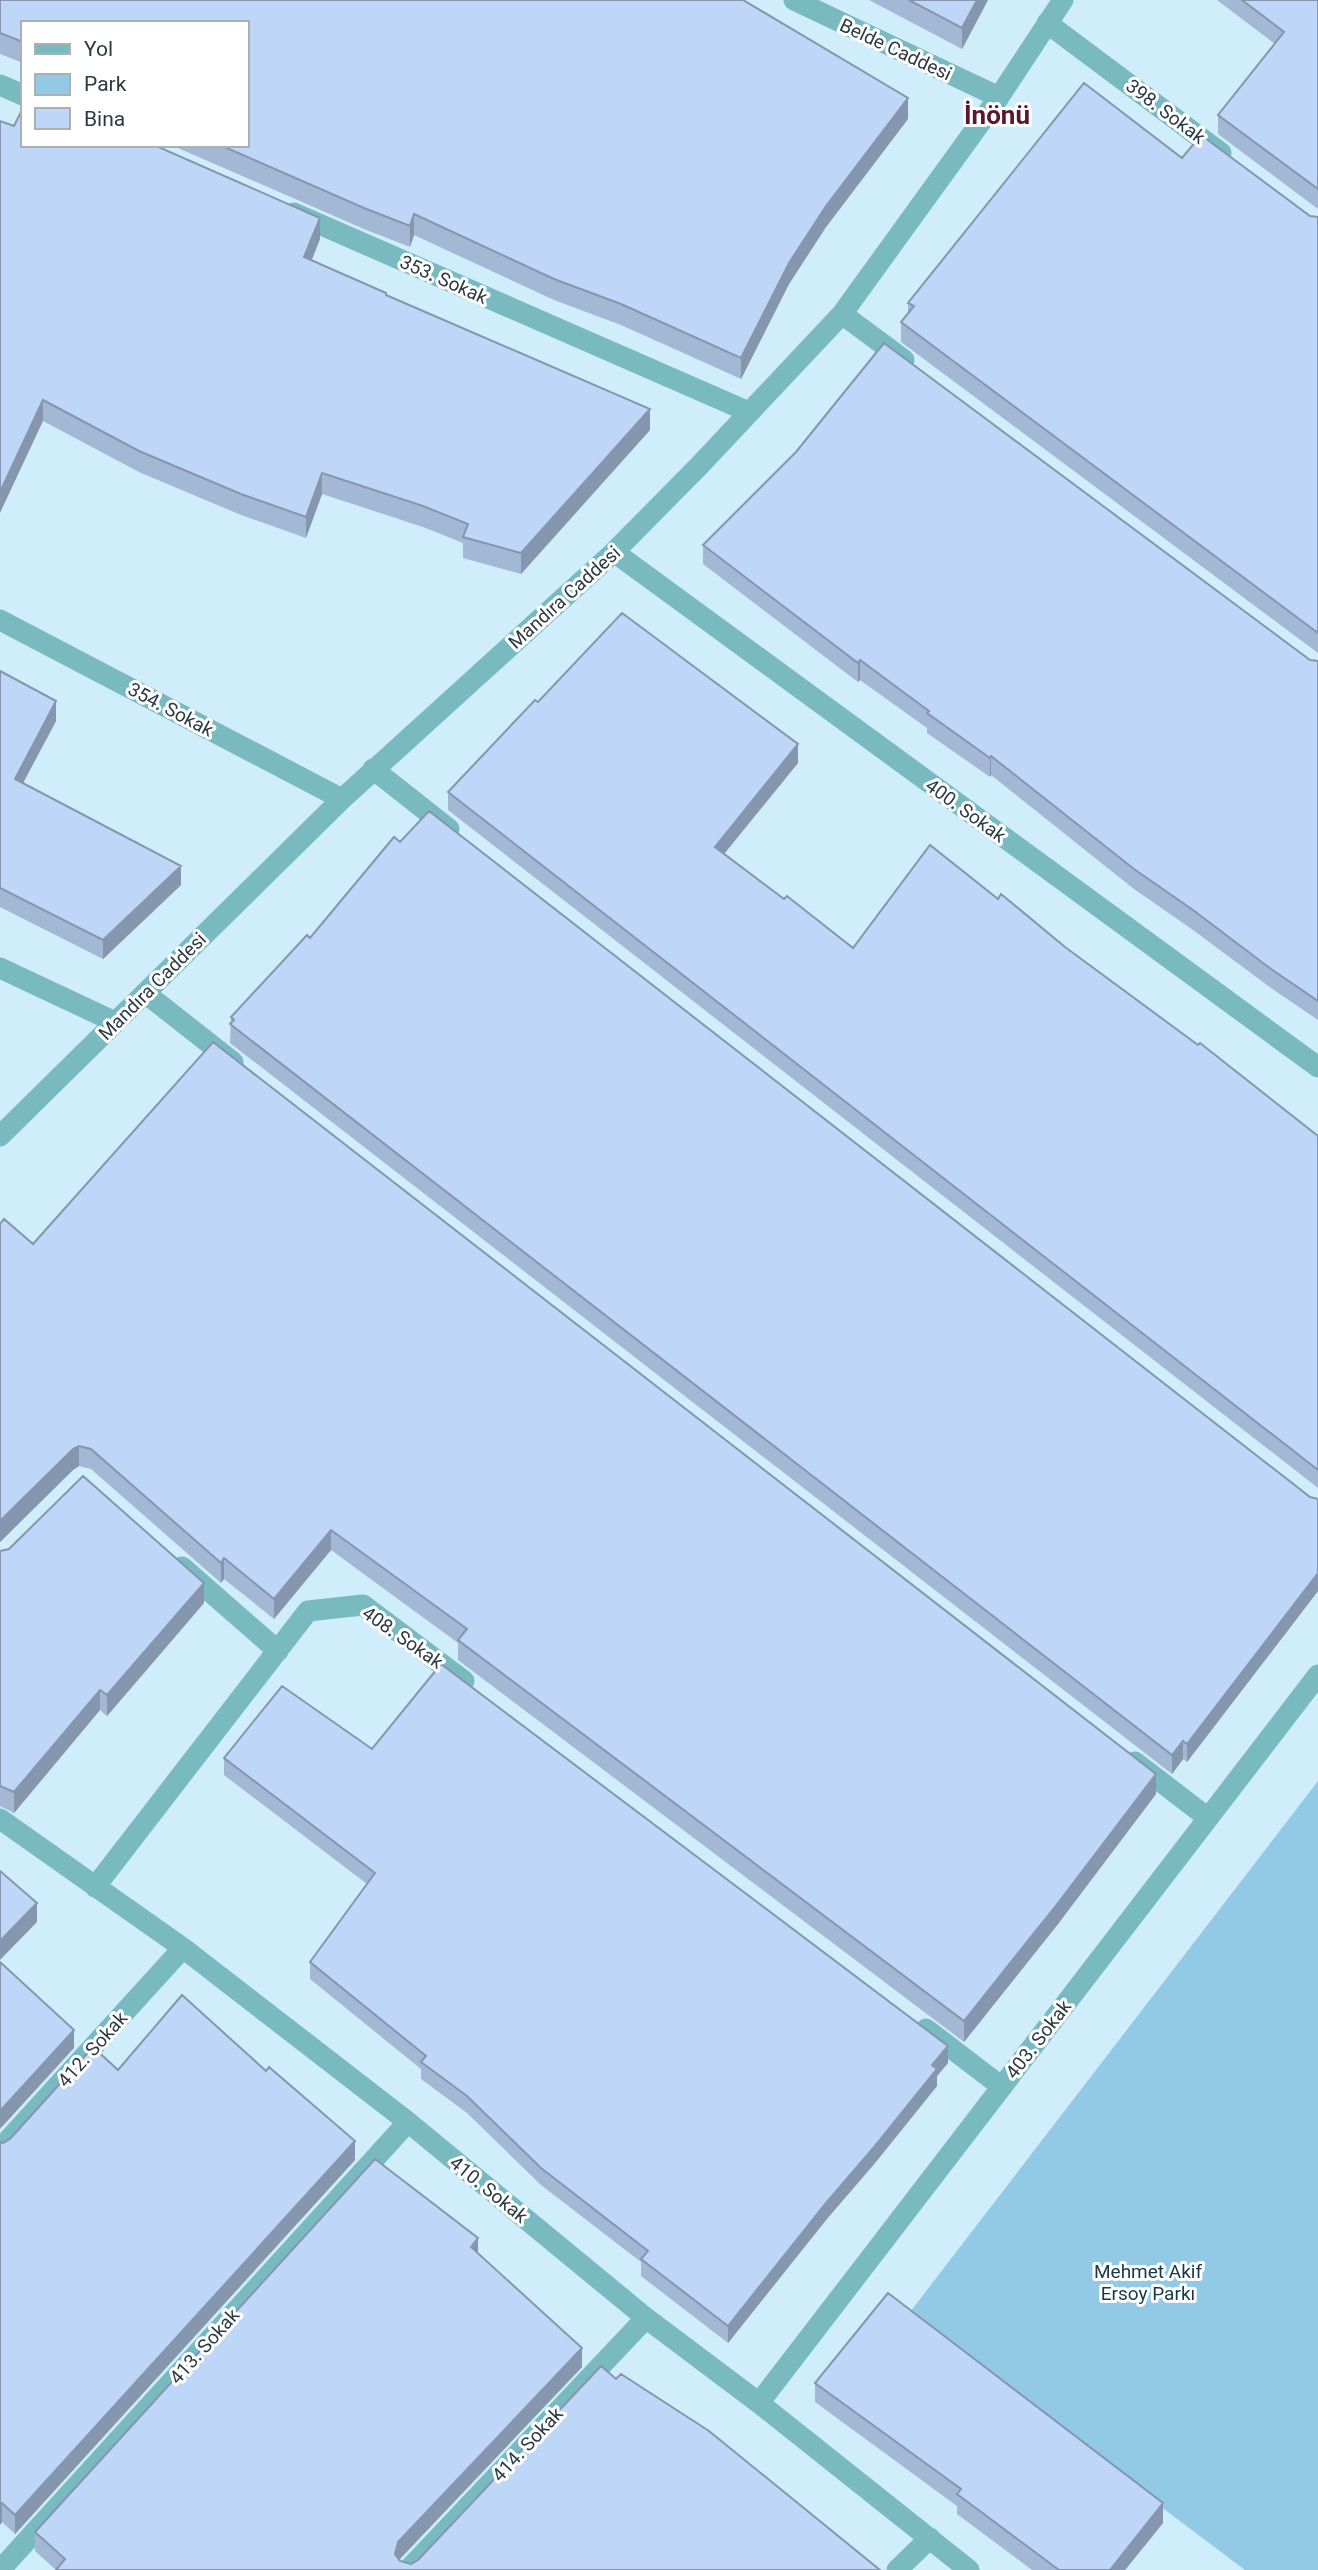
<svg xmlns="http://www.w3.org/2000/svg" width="1318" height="2570" font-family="Roboto,sans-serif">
<rect width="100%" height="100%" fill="#d0edfb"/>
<path fill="#92cae6" d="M1318 1781V2570H1245L907 2316Z"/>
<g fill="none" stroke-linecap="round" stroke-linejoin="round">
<path stroke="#79bac0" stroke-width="21" d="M794 0 999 97
M1047 23 1221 153
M0 85 23 95
M294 213 749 412
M842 314 904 360
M614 552 1318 1067
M0 620 342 799
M373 769 449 829
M0 968 115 1022
M145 993 233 1062
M0 1136 342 799 614 552 699 466 842 314 999 97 1063 0
M182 1567 278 1651
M1135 1762 1208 1818
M0 1819 183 1948 408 2122 646 2318 759 2403 969 2570
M95 1887 308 1611 363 1605 464 1681
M926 2029 1002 2087
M0 2149 183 1948
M759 2403 1318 1675
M0 2570 408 2122
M408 2570 646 2318
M897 2570 930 2538"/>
</g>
<path fill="#a3b8d5" d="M0 0 908 119 826 227 789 284 741 379 621 325 554 300 414 235 410 247 364 229 171 145H247L23 23V63L0 54Z
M869 0H988L962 49Z
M1217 0H1318V209L1218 134V115L1275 44Z
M14 126 320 239 312 260 386 295 650 430 521 574 463 558V543L423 527 322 494 306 538 241 515 139 472 43 421Z
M1182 158 1310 216 1318 217V653L901 342V322L908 313V303Z
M703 545 1318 661V1020L1271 988 1193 930 1134 889 991 775 990 777 927 733V728L860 680 858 682 703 564Z
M0 671 56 721 23 783 181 885 103 959 0 907Z
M538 702 798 763 724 854 784 899 853 948 998 899 1065 947 1318 1136V1488L448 810V792Z
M231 1017 1310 1497 1318 1499V1591L1187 1762 1183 1759 1172 1774 230 1043Z
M0 1224 33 1244 1156 1794 1058 1924 964 2042 458 1660V1643L331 1550 274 1619 224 1579 221 1583 91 1469 79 1466 73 1470 0 1542Z
M0 1551 204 1603 107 1716 100 1710 14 1813 0 1806Z
M372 1749 948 2063 937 2076V2086L875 2163 826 2220 728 2343 641 2276V2262L541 2185 467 2113 421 2079V2069L310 1979V1962L367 1884 224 1775V1758Z
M118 2070 355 2160 15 2534 2 2522 0 2525 3 2143Z
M478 2254 582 2367 399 2560 400 2561 411 2564 418 2560 616 2379 880 2570H56L35 2551V2532Z
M815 2383 1163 2523 1125 2570H1032L957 2514V2506L815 2402Z"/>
<path fill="#8596ae" d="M977 0H988L962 49V28Z
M908 98V119L826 227 789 284 741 379V358L789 263 826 206Z
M414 214V235L410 247V226Z
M320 218V239L304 278V257Z
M43 400V421L0 513V492Z
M650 409V430L521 574V553Z
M322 473V494L306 538V517Z
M860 660V680L858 682V663Z
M56 701V721L15 798V779Z
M798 744V763L715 865V847Z
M991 756V775L990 777V758Z
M181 866V885L103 959V940Z
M79 1446V1466L73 1470 0 1542V1521L73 1449Z
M331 1530V1550L274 1619V1599Z
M224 1558V1579L221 1583V1563Z
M1318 1573V1591L1187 1762V1744Z
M204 1583V1603L107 1716V1695Z
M100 1690V1710L14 1813V1792Z
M1183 1741V1759L1172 1774V1755Z
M1156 1774V1794L1058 1924 964 2042V2021Z
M37 1903V1922L0 1960V1941Z
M74 2030V2048L0 2129V2111Z
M948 2046V2063L937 2076V2086L875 2163 826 2220 728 2343V2326Z
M355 2141V2160L15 2534V2515Z
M478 2238V2257L471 2247Z
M582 2348V2367L398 2561 395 2554 398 2542Z
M2 2503V2522L0 2525V2506Z
M1163 2503V2523L1125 2570H1110Z"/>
<path fill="#bed6f8" stroke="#8596ae" stroke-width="2" d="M0 0H743L908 98 826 206 789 263 741 358 621 304 554 279 414 214 410 226 364 208 220 145H247V23H23V42L0 33Z
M909 0H977L962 28Z
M1242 0H1318V189L1218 115 1284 32Z
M1084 83 1182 158 1201 135 1310 216 1318 217V633L901 322 914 306 908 303Z
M23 108V145H154L320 218 304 257 386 293V295L650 409 521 553 463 537 468 524 423 506 322 473 306 517 241 494 139 451 43 400 0 492V121L14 126Z
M884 343 1310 660 1318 661V1001L1271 969 1193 910 1134 869 991 756 990 758 927 713 929 711 860 660 858 663 703 545 796 452Z
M622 613 798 744 715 847 784 899 787 896 853 948 930 845 998 899 1001 894 1065 947 1198 1045 1200 1043 1318 1136V1470L448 792 535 700 538 702Z
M0 671 56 701 15 779 181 866 103 940 0 888Z
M429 811 1310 1497 1318 1499V1573L1187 1744 1183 1741 1172 1755 230 1024 234 1020 231 1017 307 935 310 938 394 837 400 842Z
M213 1042 1156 1774 1058 1903 964 2021 458 1640 467 1629 331 1530 274 1599 224 1558 221 1563 91 1449 79 1446 73 1449 0 1521V1224L4 1219 33 1244Z
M83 1476 204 1583 107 1695 100 1690 14 1792 0 1786V1551L9 1549Z
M441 1664 948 2046 932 2065 937 2069 875 2146 826 2203 728 2326 641 2259 648 2251 541 2168 467 2096 421 2062 426 2056 310 1962 375 1873 224 1758 282 1686 372 1749Z
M0 1871 37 1903 0 1941Z
M0 1962 74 2030 0 2111Z
M182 1995 266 2071 269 2067 355 2141 15 2515 2 2503 0 2506V2142L3 2143 10 2139 93 2047 118 2070Z
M375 2159 478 2238 471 2247 582 2348 398 2542 395 2554 400 2561 411 2564 418 2560 601 2366 616 2379 621 2374 709 2431 880 2570H56L65 2559 35 2532Z
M888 2293 1163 2503 1110 2570H1059L957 2494 961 2489 815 2383Z"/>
<g text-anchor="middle" stroke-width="6" stroke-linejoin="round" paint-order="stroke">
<g font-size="19" fill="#2c3a41" stroke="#fff">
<text transform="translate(896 49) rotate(25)" y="7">Belde Caddesi</text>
<text transform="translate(1166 111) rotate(37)" y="7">398. Sokak</text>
<text transform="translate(444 279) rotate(24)" y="7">353. Sokak</text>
<text transform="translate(564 597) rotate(-42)" y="7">Mandıra Caddesi</text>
<text transform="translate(171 709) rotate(28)" y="7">354. Sokak</text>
<text transform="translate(966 810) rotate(36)" y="7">400. Sokak</text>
<text transform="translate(152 986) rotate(-45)" y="7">Mandıra Caddesi</text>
<text transform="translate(403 1637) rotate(35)" y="7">408. Sokak</text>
<text transform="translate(1038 2039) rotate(-52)" y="7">403. Sokak</text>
<text transform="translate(92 2049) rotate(-48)" y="7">412. Sokak</text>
<text transform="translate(489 2189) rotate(39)" y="7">410. Sokak</text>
<text transform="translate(204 2346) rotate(-48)" y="7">413. Sokak</text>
<text transform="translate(527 2444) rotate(-47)" y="7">414. Sokak</text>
</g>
<g font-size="19" fill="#163847" stroke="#fff">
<text x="1148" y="2278">Mehmet Akif<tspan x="1148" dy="22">Ersoy Parkı</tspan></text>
</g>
<g font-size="26" font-weight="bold" fill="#5a162a" stroke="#fff">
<text x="997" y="124">İnönü</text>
</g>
</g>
<rect x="21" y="21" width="228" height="126" fill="#ffffff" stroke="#abb0b3" stroke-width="2"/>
<rect x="35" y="44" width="35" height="10" fill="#79bac0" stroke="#abb0b3" stroke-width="2"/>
<text x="84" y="56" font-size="21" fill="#2c3a41">Yol</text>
<rect x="35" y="74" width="35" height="21" fill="#92cae6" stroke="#abb0b3" stroke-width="2"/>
<text x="84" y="91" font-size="21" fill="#2c3a41">Park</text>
<rect x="35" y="108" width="35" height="21" fill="#bed6f8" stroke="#abb0b3" stroke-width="2"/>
<text x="84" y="126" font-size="21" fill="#2c3a41">Bina</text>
</svg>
